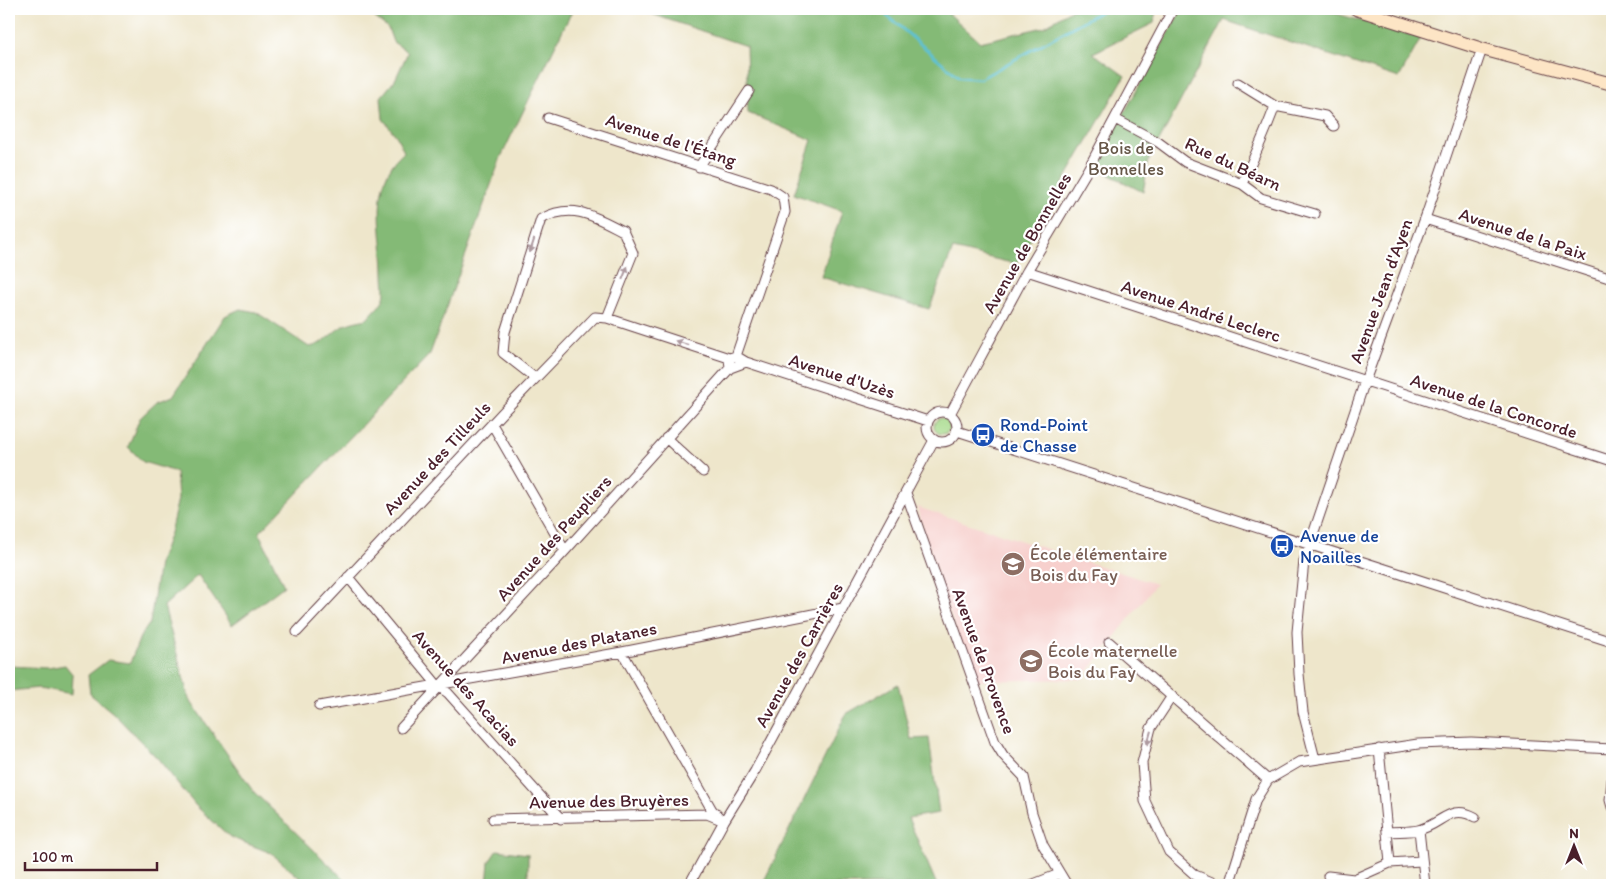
<svg xmlns="http://www.w3.org/2000/svg" width="1621" height="894" font-family="Itim,sans-serif">
<rect width="100%" height="100%" fill="#fff"/>
<filter id="ink" filterUnits="userSpaceOnUse"><feTurbulence type="fractalNoise" baseFrequency=".02" numOctaves="2"/><feDisplacementMap in="SourceGraphic" scale="10" xChannelSelector="R" yChannelSelector="G"/><feConvolveMatrix kernelMatrix="1 2 1 2 8 2 1 2 1" color-interpolation-filters="sRGB"/></filter>
<filter id="wash" filterUnits="userSpaceOnUse"><feTurbulence type="fractalNoise" baseFrequency=".0096" numOctaves="4" result="noise"/><feDisplacementMap in="SourceGraphic" scale="20" xChannelSelector="R" yChannelSelector="G"/><feGaussianBlur stdDeviation="1.12" result="paint"/><feColorMatrix in="noise" values="0 0 0 0 0 0 0 0 0 0 0 0 0 0 0 0 0 1.4 0 .05"/><feComposite in="paint" operator="in"/></filter>
<g filter="url(#wash)">
<rect width="100%" height="100%" fill="#eee6cb"/>
<path fill="#f7d0cd" d="M917 507 1156 584 1082 679 975 681 947 605Z"/>
<path fill="#a6da8a" stroke="#787c5a" d="M934 426a8 8 0 1 1 16 0a8 8 0 1 1-16 0Z"/>
<path fill="#84ba76" stroke="#676c50" d="M364 9H573L501 157 430 354 259 533 284 586 232 625 198 575 164 606 189 699 253 791 350 885H308L271 853 230 837 196 806 159 760 113 713 90 694 88 675 108 660 130 663 140 637 150 623 159 563 170 533 178 499 176 472 143 462 128 447 140 418 157 402 173 396 225 316 240 309 256 312 309 347C323 345 329 335 340 328 348 322 358 321 367 319 372 313 381 305 384 298 386 292 384 282 384 275 384 232 367 185 404 152L397 137 383 119 381 97 395 80 408 52 393 42 388 28Z
M637 9H944L980 42 1044 27 1072 9H1156L1154 23 1093 53 1125 76 1016 264 953 249 929 309 821 277 842 211 794 194 812 140 748 113 746 46Z
M1182 9H1320L1421 38 1399 78 1224 20 1149 160 1143 192 1094 167Z
M65 665 73 675 72 694 39 688 9 691V666L48 668Z
M898 684 911 739 929 738 939 813 908 818 937 885H762L846 714Z
M497 850 528 854V885H487L489 862Z"/>
<g fill="none" stroke-linecap="round" stroke-linejoin="round">
<path stroke="#5bc2d8" stroke-width="2.5" d="M879 9 959 77 980 79 1105 9"/>
</g>
</g>
<g filter="url(#ink)">
<g fill="none" stroke-linecap="round" stroke-linejoin="round">
<g stroke="#633d43" stroke-width="11">
<path id="street" d="M1238 83 1275 106 1325 116 1334 126
M548 118 771 189 783 197 785 212 736 356
M1115 119 1158 142 1185 162 1242 184 1261 198 1315 214
M699 167 749 91
M1242 184C1254 157 1265 134 1275 106
M1425 219 1612 279
M1027 271 1612 461
M736 356 746 362 730 368 729 358Z
M746 362 928 421
M535 378 503 353 505 332 541 219C573 202 594 216 623 231L633 253 607 318
M927 427a15 15 0 1 1 30 0a15 15 0 1 1-30 0Z
M950 414 1027 271 1088 169 1173 9
M492 424 565 551
M957 431 1612 642
M666 438 703 472
M906 493 995 742 1003 755 1024 777 1032 813 1043 845 1067 885
M348 577 438 686 448 693 561 819
M297 632 502 413 595 317 607 318 729 358
M1109 642 1268 780
M622 652 712 810 720 818
M1172 696 1151 728 1142 763 1145 801 1169 852 1195 875 1219 885
M319 706 622 652 843 608
M401 728 565 551 730 368
M1379 749 1390 863
M1315 759 1303 712 1299 674 1297 632 1304 561 1365 381 1427 213 1482 49
M1612 780 1610 800 1612 807
M493 819 707 814 724 821
M1419 830 1425 885
M1387 832C1397 831 1409 832 1418 830 1442 825 1449 803 1475 817
M1328 876 1354 879 1390 863 1421 861
M689 885 724 821 755 771 934 440
M1031 885 1059 874
M1229 885 1256 799 1268 780 1299 762 1418 744 1471 742 1612 749"/>
</g>
<g stroke="#633d43" stroke-width="14">
<path id="secondary" d="M1356 9 1482 49 1612 84"/>
</g>
<use href="#street" stroke="#fff" stroke-width="9"/>
<use href="#secondary" stroke="#fde5c5" stroke-width="12"/>
</g>
<defs><path id="oneway-solid" d="M-6-.8H1V-3.2L6.5 0L1 3.2V.8H-6Z" transform="scale(1.25)"/></defs>
<g fill="#ae9aa0">
<use href="#oneway-solid" transform="translate(532 246) rotate(108)"/>
<use href="#oneway-solid" transform="translate(625 273) rotate(-68)"/>
<use href="#oneway-solid" transform="translate(682 343) rotate(-162)"/>
<use href="#oneway-solid" transform="translate(1149 738) rotate(105)"/>
</g>
</g>
<defs>
<g id="bus-disc" transform="scale(1.25)"><circle r="9.5" fill="#1a4fb4" stroke="#fff"/><path d="M-5-6H5V4H4V6H2V4H-2V6H-4V4H-5ZM-3.5-4V0h7V-4ZM-3.5 1.2v1.5H-2V1.2ZM2 1.2v1.5H3.5V1.2Z" fill="#fff"/></g>
<g id="school-disc" transform="scale(1.25)"><circle r="9.5" fill="#8d6e63" stroke="#fff"/><path d="M0-5L7-2L0 1L-7-2ZM-4 1L0 2.5L4 1V4Q0 6-4 4Z" fill="#fff"/></g>
</defs>
<g fill-rule="evenodd">
<use href="#bus-disc" x="983" y="435"/>
<use href="#bus-disc" x="1282" y="546"/>
<use href="#school-disc" x="1013" y="564"/>
<use href="#school-disc" x="1031" y="661"/>
</g>
<g text-anchor="middle" stroke-width="4.5" stroke-linejoin="round" paint-order="stroke">
<g font-size="18" fill="#4a1f2b" stroke="#fff">
<text transform="translate(671 140) rotate(18)" y="6">Avenue de l'Étang</text>
<text transform="translate(1233 164) rotate(25)" y="6">Rue du Béarn</text>
<text transform="translate(1523 234) rotate(18)" y="6">Avenue de la Paix</text>
<text transform="translate(1027 243) rotate(-60)" y="6">Avenue de Bonnelles</text>
<text transform="translate(1381 291) rotate(-70)" y="6">Avenue Jean d'Ayen</text>
<text transform="translate(1201 311) rotate(18)" y="6">Avenue André Leclerc</text>
<text transform="translate(842 376) rotate(18)" y="6">Avenue d'Uzès</text>
<text transform="translate(1494 406) rotate(18)" y="6">Avenue de la Concorde</text>
<text transform="translate(437 458) rotate(-47)" y="6">Avenue des Tilleuls</text>
<text transform="translate(554 538) rotate(-48)" y="6">Avenue des Peupliers</text>
<text transform="translate(579 643) rotate(-11)" y="6">Avenue des Platanes</text>
<text transform="translate(799 655) rotate(-61)" y="6">Avenue des Carrières</text>
<text transform="translate(984 661) rotate(70)" y="6">Avenue de Provence</text>
<text transform="translate(466 688) rotate(48)" y="6">Avenue des Acacias</text>
<text transform="translate(609 801) rotate(-1)" y="6">Avenue des Bruyères</text>
</g>
<g font-size="18" fill="#665748" stroke="#fff">
<text x="1126" y="154">Bois de<tspan x="1126" dy="21">Bonnelles</tspan></text>
</g>
<g font-size="18" fill="#164399" stroke="#fff" text-anchor="start">
<text x="1000" y="431">Rond-Point<tspan x="1000" dy="21">de Chasse</tspan></text>
<text x="1300" y="542">Avenue de<tspan x="1300" dy="21">Noailles</tspan></text>
</g>
<g font-size="18" fill="#785e54" stroke="#fff" text-anchor="start">
<text x="1030" y="560">École élémentaire<tspan x="1030" dy="21">Bois du Fay</tspan></text>
<text x="1048" y="657">École maternelle<tspan x="1048" dy="21">Bois du Fay</tspan></text>
</g>
</g>
<rect width="1621" height="894" fill="none" stroke="#fff" stroke-width="30"/>
<g transform="translate(1574 846)" stroke="#ffffff" stroke-width="4" paint-order="stroke">
<path d="M0-4L9 19L0 12L-9 19Z" fill="#4a1f2b"/>
<text y="-8" font-size="14" font-weight="bold" text-anchor="middle" fill="#4a1f2b">N</text>
</g>
<path d="M25 862v8h132v-8" fill="none" stroke="#4a1f2b" stroke-width="2.5"/>
<text x="32" y="862" font-size="15" fill="#4a1f2b" stroke="#ffffff" stroke-width="4" paint-order="stroke">100 m</text>
</svg>
